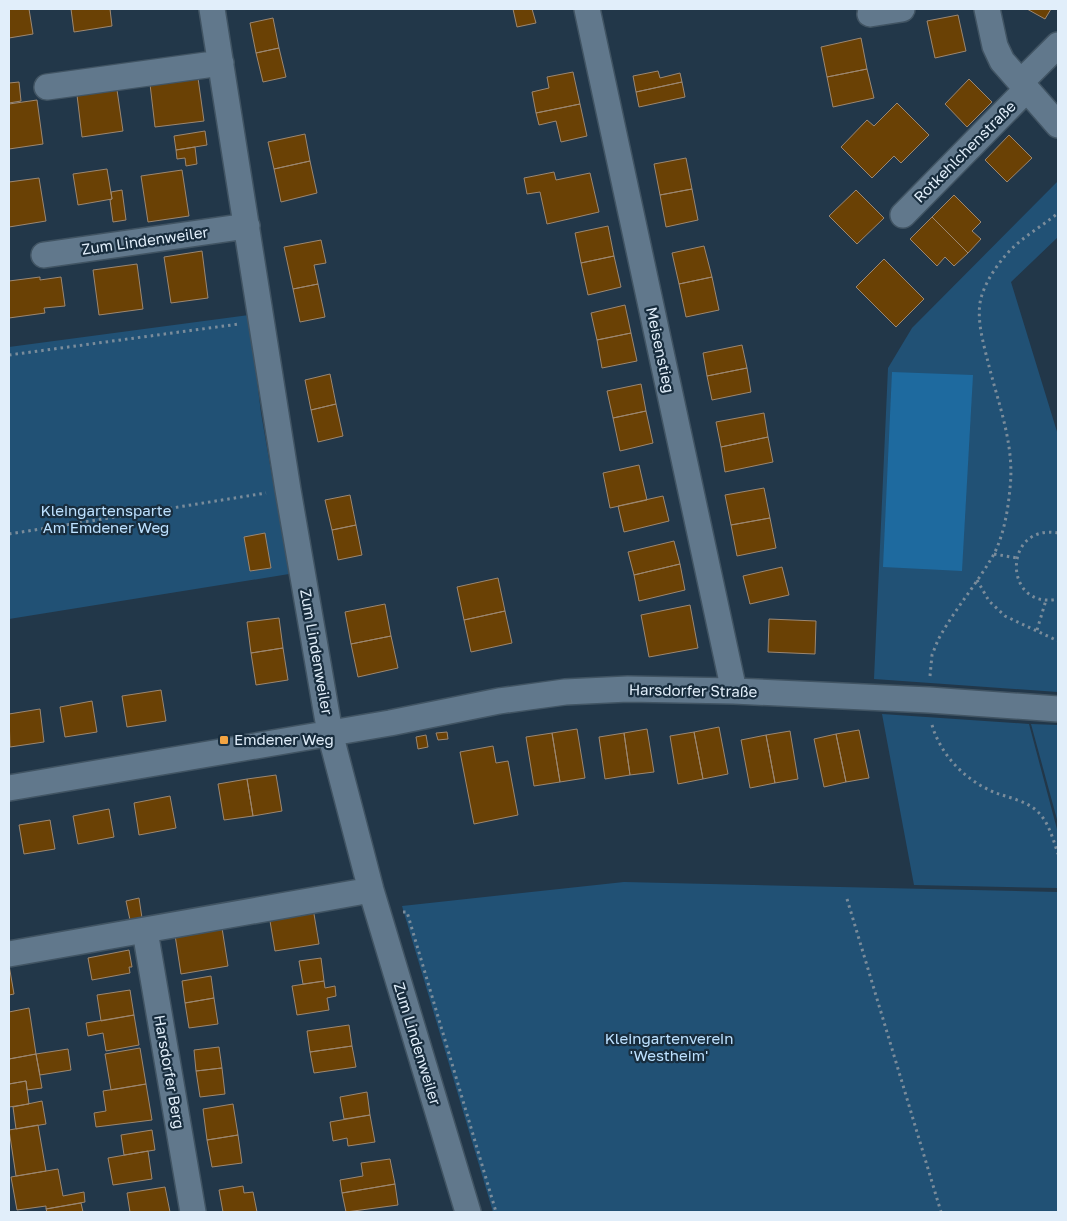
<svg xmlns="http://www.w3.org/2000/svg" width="1067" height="1221" font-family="'Golos Text',sans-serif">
<rect width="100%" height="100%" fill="#223749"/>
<path fill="#215175" d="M1058 181V237L1011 282 1058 435V692L874 679 888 368 912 328Z
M249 315 261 413 289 574 9 619V347Z
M882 714 1029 724 1058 833V888L914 885Z
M1031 724 1058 725V823Z
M624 882 1058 892V1212H493L402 906Z"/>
<path fill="#1e6a9f" d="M892 372 973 375 962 571 883 567Z"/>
<path fill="#6a4105" stroke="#9c8771" d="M9 9H29L33 34 9 38Z
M71 9H110L112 26 74 32Z
M513 9H532L536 23 517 27Z
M1027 9H1051L1045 19Z
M958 15 966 51 935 58 927 21Z
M273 18 279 48 256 53 250 23Z
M861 38 867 69 827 77 821 47Z
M279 48 286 77 263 82 256 53Z
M867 69 874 98 833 107 827 77Z
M658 71 660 78 680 73 682 82 636 92 633 76Z
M573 72 580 104 536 113 532 92 549 88 547 77Z
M198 78 204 121 155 127 150 84Z
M969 79 992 102 967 127 945 104Z
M19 82 21 101 9 103V83Z
M682 82 685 97 639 107 636 92Z
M117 90 123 131 82 137 77 95Z
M37 100 43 144 9 149V104Z
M897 103 929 135 901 163 894 156 872 178 841 147 867 120 874 126Z
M580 104 587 136 561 142 556 121 539 125 536 113Z
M205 131 207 145 176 150 174 136Z
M305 134 310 161 274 169 268 142Z
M1009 135 1032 158 1007 182 985 160Z
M195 147 197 164 186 166 185 158 177 159 176 150Z
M686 158 692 189 660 195 654 164Z
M310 161 317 193 281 202 274 169Z
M107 169 112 199 78 205 73 174Z
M182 170 189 216 148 222 141 176Z
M554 172 556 180 590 173 599 212 547 224 540 192 527 194 524 178Z
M39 178 46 221 9 227V182Z
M692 189 698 220 666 227 660 195Z
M122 190 126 220 113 222 110 200 112 199 111 192Z
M856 190 884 218 857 244 829 216Z
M954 195 981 222 972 231 981 239 968 253 932 217Z
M932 217 968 253 954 266 945 257 937 266 910 239Z
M608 226 614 256 581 263 575 233Z
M321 240 326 263 314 265 318 284 293 289 284 247Z
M704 246 712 277 679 284 672 253Z
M202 251 208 298 171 303 164 257Z
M614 256 621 287 588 295 581 263Z
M884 259 924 299 896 327 856 287Z
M137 264 143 309 99 315 93 270Z
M40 277V280L61 277 65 306 44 308 45 313 9 318V281Z
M712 277 719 310 686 317 679 284Z
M318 284 325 317 300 322 293 289Z
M625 305 631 333 597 340 591 313Z
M631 333 637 361 602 368 597 340Z
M742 345 747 368 707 376 703 353Z
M747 368 751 392 712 400 707 376Z
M330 374 336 404 311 410 305 380Z
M641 384 646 411 613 418 607 391Z
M336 404 343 436 318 442 311 410Z
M646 411 653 443 620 451 613 418Z
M764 413 768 437 721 447 716 422Z
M768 437 773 462 725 472 721 447Z
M639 465 647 500 610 508 603 473Z
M764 488 770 518 731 525 725 495Z
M350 495 356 525 332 530 325 500Z
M663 496 669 521 624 532 618 506Z
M770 518 776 548 737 556 731 525Z
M356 525 362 555 338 560 332 530Z
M265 533 271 568 250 571 244 537Z
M674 541 680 564 634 575 628 552Z
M680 564 685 590 639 601 634 575Z
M782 567 789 595 750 604 743 576Z
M498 578 505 611 464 620 457 587Z
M385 604 391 636 351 644 345 612Z
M690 605 698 648 649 657 641 615Z
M505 611 512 643 471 652 464 620Z
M279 618 283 648 251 653 247 622Z
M769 619 816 621 815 654 768 652Z
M391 636 398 668 358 677 351 644Z
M283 648 288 680 256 685 251 653Z
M161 690 166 721 127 727 122 696Z
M92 701 97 732 65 737 60 707Z
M40 709 44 742 10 747 9 714Z
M719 727 728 774 703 779 694 732Z
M577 729 585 778 560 782 552 733Z
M647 729 654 772 630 775 624 733Z
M859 730 869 778 846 782 836 734Z
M790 731 798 779 775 783 766 735Z
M447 732 448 739 438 740 436 733Z
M694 732 703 779 678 784 670 736Z
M552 733 560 782 534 786 526 737Z
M624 733 630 775 605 779 599 737Z
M836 734 846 782 824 787 814 739Z
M426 735 428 747 418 749 416 737Z
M766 735 775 783 750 788 741 740Z
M493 746 496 763 508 761 518 815 474 824 460 752Z
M276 775 282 811 253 816 247 779Z
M247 779 253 816 224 820 218 784Z
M170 796 176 828 139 835 134 803Z
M109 809 114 837 78 844 73 816Z
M50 820 55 849 24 854 19 825Z
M139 898 142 918 130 920 126 901Z
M313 908 319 944 275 951 269 915Z
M222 928 228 966 181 974 175 935Z
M129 950 132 967H129L130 973 92 980 88 958Z
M321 958 324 981 303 984 299 961Z
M9 965 14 994 9 995Z
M211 976 214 998 185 1003 182 981Z
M324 981 325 988 335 986 336 996 327 998 329 1010 297 1015 292 986Z
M130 990 134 1015 101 1021 97 995Z
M214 998 218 1024 189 1028 185 1003Z
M29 1008 36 1054 9 1059V1012Z
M134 1015 139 1045 106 1051 103 1033 88 1036 86 1023Z
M349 1025 352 1046 310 1052 307 1031Z
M352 1046 356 1067 314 1073 310 1052Z
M219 1047 222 1068 196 1071 194 1050Z
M140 1048 146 1084 111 1090 105 1054Z
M68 1049 71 1070 40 1075 36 1054Z
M36 1054 42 1088 27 1090 26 1081 9 1084V1059Z
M222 1068 225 1094 200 1097 196 1071Z
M26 1081 29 1104 9 1107V1084Z
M146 1084 152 1120 96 1127 94 1113 106 1111 103 1091Z
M367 1092 370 1115 344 1119 340 1097Z
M42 1101 46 1124 16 1129 13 1107Z
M233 1104 238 1135 207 1140 203 1109Z
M370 1115 375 1142 348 1146 347 1138 333 1141 330 1122Z
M38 1125 46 1171 16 1176 9 1130Z
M152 1130 155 1150 124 1155 121 1135Z
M238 1135 242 1163 212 1167 207 1140Z
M148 1151 152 1179 113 1185 108 1158Z
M390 1159 395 1184 342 1193 340 1180 363 1176 361 1163Z
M58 1169 63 1196 84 1192 85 1202 46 1209V1206L17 1210 11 1177Z
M395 1184 398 1205 346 1212 342 1193Z
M243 1186 244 1193 253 1192 257 1212H223L219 1190Z
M165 1187 170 1212H130L127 1193Z
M81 1203 83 1212H47L46 1209Z"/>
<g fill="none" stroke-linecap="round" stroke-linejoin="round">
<g stroke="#415463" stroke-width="28">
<path id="street" d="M212 9 288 490 330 733 371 890 468 1212
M587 9 734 691
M987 9 995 46 1002 61 1058 125
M870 14 902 9
M1021 82 1058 45
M47 87 221 63
M903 215 1027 89
M44 255 247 226
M9 788 390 723 499 701 565 692 628 689 734 691 929 700 1058 709
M145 931 193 1212
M9 954 371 890"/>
</g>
<path stroke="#7a8c9b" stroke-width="3" stroke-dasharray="2.5 4" stroke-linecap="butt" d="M9 355 239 324
M1058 533C1002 523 1003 611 1058 599
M9 534 266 493
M994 554 1017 558
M977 580 989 601 1005 616 1058 641
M1037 630 1046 600
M930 676 932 655 938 640C954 610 977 584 994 554 1004 534 1008 510 1010 488 1015 445 998 403 988 362 983 342 976 318 981 298 985 283 995 268 1005 256 1020 238 1040 228 1058 213
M932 725C941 756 966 781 996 793 1010 798 1027 801 1038 812 1049 823 1053 839 1058 854
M847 899 941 1212
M403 912H407L496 1212"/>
<use href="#street" stroke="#61788c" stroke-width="25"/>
</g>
<rect fill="#f3a442" stroke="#182d3e" stroke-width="2" x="219" y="735" width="10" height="10" rx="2.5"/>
<g text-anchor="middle" stroke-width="4.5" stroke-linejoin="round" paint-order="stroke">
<g font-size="15" fill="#e1eefa" stroke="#182d3e">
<text transform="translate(965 152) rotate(-45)" y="5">Rotkehlchenstraße</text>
<text transform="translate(145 241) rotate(-8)" y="5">Zum Lindenweiler</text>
<text transform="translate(660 350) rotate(78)" y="5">Meisenstieg</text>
<text transform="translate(316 652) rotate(80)" y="5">Zum Lindenweiler</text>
<text transform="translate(693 691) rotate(1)" y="5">Harsdorfer Straße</text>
<text transform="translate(417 1044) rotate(73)" y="5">Zum Lindenweiler</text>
<text transform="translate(169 1072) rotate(80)" y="5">Harsdorfer Berg</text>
</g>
<g font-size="15" fill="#bde1ff" stroke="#182d3e">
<text x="106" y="516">Kleingartensparte<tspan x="106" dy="17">Am Emdener Weg</tspan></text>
<text x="669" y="1044">Kleingartenverein<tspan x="669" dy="17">'Westheim'</tspan></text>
</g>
<g font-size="15" fill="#e1eefa" stroke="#182d3e" text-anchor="start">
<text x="234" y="745">Emdener Weg</text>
</g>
</g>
<rect width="1067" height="1221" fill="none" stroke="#e1eefa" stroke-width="20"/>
</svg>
